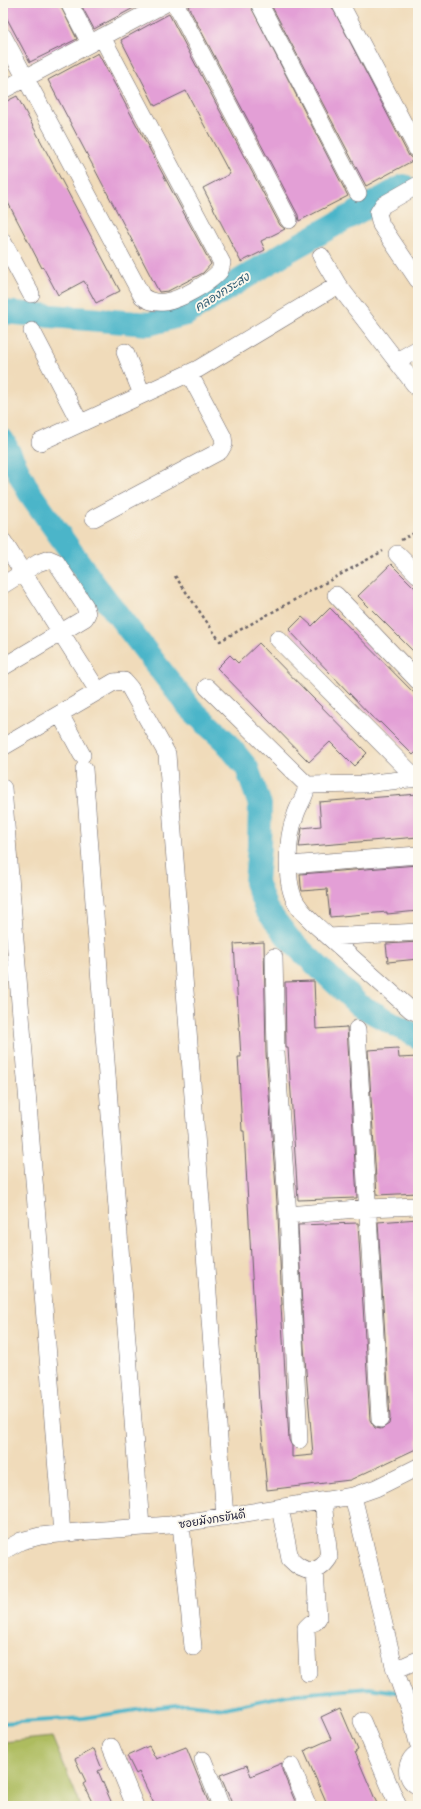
<svg xmlns="http://www.w3.org/2000/svg" width="421" height="1809" font-family="'Shantell Sans','Playpen Sans Thai',sans-serif">
<rect width="100%" height="100%" fill="#fbf7ec"/>
<filter id="ink" filterUnits="userSpaceOnUse"><feTurbulence type="fractalNoise" baseFrequency=".025" numOctaves="2"/><feDisplacementMap in="SourceGraphic" scale="8" xChannelSelector="R" yChannelSelector="G"/><feConvolveMatrix kernelMatrix="1 2 1 2 8 2 1 2 1" color-interpolation-filters="sRGB"/></filter>
<filter id="wash" filterUnits="userSpaceOnUse"><feTurbulence type="fractalNoise" baseFrequency=".012" numOctaves="4" result="noise"/><feDisplacementMap in="SourceGraphic" scale="16" xChannelSelector="R" yChannelSelector="G"/><feGaussianBlur stdDeviation="0.9" result="paint"/><feColorMatrix in="noise" values="0 0 0 0 0 0 0 0 0 0 0 0 0 0 0 0 0 1.4 0 .05"/><feComposite in="paint" operator="in"/></filter>
<g filter="url(#wash)">
<rect width="100%" height="100%" fill="#f0dbba"/>
<path fill="#adbc5f" stroke="#686f4d" d="M52 1737 81 1806H3V1742Z"/>
<g fill="none" stroke-linecap="round" stroke-linejoin="round">
<path stroke="#4bb5c9" stroke-width="4" d="M408 1693 418 1690
M3 1723 84 1718 150 1708 186 1704 225 1708 287 1695 369 1688 397 1692"/>
<path stroke="#4bb5c9" stroke-width="24" d="M3 312 149 324 186 314 288 251 404 186
M3 441 29 492 94 584 189 707 225 741 247 768 260 805 259 847 256 882 266 909 290 940 359 1005 418 1037"/>
</g>
<g id="blocks">
<path fill="#e39fd6" d="M3 3H59L77 39 30 62 3 11Z
M80 3H143L94 29Z
M194 3H249L348 196 299 221 298 215 188 6Z
M270 3H330L409 156 414 160 366 186Z
M169 14 280 225 285 229 261 241 265 250 241 262 203 188 230 174 186 91 155 106 121 40Z
M98 53 211 264 203 273 168 291 159 292 48 80Z
M17 96 120 291 96 303 84 281 58 295 43 267 42 268 3 193V103Z
M391 564 418 591V656L358 596Z
M330 608 418 697V750L413 755 380 722 379 723 371 716 289 630 302 617 312 626Z
M259 643 367 753 354 766 330 742 309 762 217 668 230 655 238 663Z
M418 794V837L299 847 302 828 321 826 319 802Z
M418 865V911L387 914V912L330 917 327 889 302 891 301 886 300 874Z
M264 942 266 1053 278 1216 282 1305H281L289 1440 292 1446V1457L313 1455 304 1347 298 1225 358 1223 370 1420 375 1428 381 1429 389 1424 390 1418 378 1222 418 1219V1359H416L418 1448 350 1480 267 1490 259 1402 245 1149 244 1131H242L239 1073 238 1057H241L234 944Z
M418 942V959L388 962 386 944Z
M314 981 316 1029 347 1027 357 1198 298 1200 288 1048H286L285 982Z
M398 1048 399 1058 418 1057V1193L377 1195 368 1050Z
M340 1708 358 1750 355 1752 378 1806H328L304 1751 331 1739 321 1717Z
M149 1746 156 1759 186 1747 210 1806H155L139 1772 136 1774 127 1756Z
M94 1749 102 1769 98 1771 113 1806H94L83 1784 86 1782 75 1759Z
M282 1763V1770L297 1806H233L220 1775 247 1765 251 1776Z"/>
</g>
</g>
<g filter="url(#ink)">
<use href="#blocks" fill-opacity="0" stroke="#6a6367" stroke-width="1"/>
<g fill="none" stroke-linecap="round" stroke-linejoin="round">
<g stroke="#6a6367" stroke-width="18">
<path id="minor" d="M69 3 90 43
M175 3 289 220
M259 3 358 193
M340 3 418 151
M3 36 142 296C148 301 157 303 165 302 180 300 209 283 219 272 221 270 221 266 222 263L102 37
M3 90 166 3
M418 185 383 205 378 213 381 225 418 280
M3 242 31 294
M321 256 338 285 418 389
M32 331 80 423
M125 352 142 394
M397 361 418 349
M40 442 198 369 338 285
M94 518 220 451 224 444 223 437 189 373
M3 541 98 691
M397 554 418 575
M3 585 38 563 49 559 56 562 85 606 87 614 85 618 3 667
M336 595 418 681
M278 639 404 766 413 775 418 776
M207 687 307 785C306 797 298 805 295 817 287 837 284 885 297 904 305 917 318 927 329 937L418 932
M60 714 82 755
M3 747 114 682 124 681 130 688 167 754 225 1517
M84 769 141 1527
M307 785 364 784 418 778
M3 788 62 1534
M289 865 418 855
M329 937 411 1010 418 1013
M274 957 276 1052 288 1215 299 1440
M357 1029 380 1419
M288 1215 368 1208 418 1206
M353 1496 395 1670 410 1712 418 1743
M280 1508 290 1559C304 1574 318 1575 329 1558L323 1501
M181 1524 193 1647
M3 1551 21 1541 40 1536 77 1532 170 1525 353 1496 376 1488 418 1467
M395 1670 418 1660
M308 1673 306 1628 310 1624 315 1622 318 1618 315 1570
M362 1721 398 1806
M111 1747 135 1806
M418 1753C405 1760 403 1779 418 1786
M203 1760 221 1806
M291 1766 308 1806"/>
</g>
<path stroke="#6a6367" stroke-width="2.5" stroke-dasharray="3 3" stroke-linecap="butt" d="M401 540 418 531
M175 576 220 641 383 551"/>
<use href="#minor" stroke="#fff" stroke-width="17"/>
</g>
</g>
<g text-anchor="middle" stroke-width="4" stroke-linejoin="round" paint-order="stroke">
<g font-size="11" fill="#22223b" stroke="#fbf7ec">
<text transform="translate(212 1519) rotate(-9)" y="4">ซอยมังกรขันดี</text>
</g>
<g font-size="12" font-style="italic" fill="#325d74" stroke="#fbf7ec">
<text transform="translate(222 292) rotate(-32)" y="4">คลองกระสง</text>
</g>
</g>
<rect width="421" height="1809" fill="none" stroke="#fbf7ec" stroke-width="16"/>
</svg>
